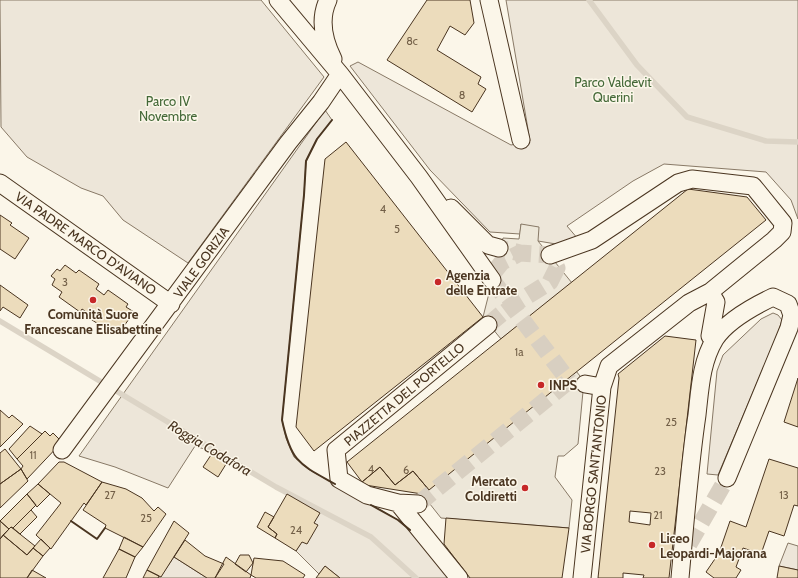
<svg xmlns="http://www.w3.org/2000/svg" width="798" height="578" font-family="Cabin,sans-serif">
<rect width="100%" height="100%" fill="#fbf6e9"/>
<path fill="#ede6d9" stroke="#887966" d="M0 0H261L324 77 188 263 123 220 103 196 81 188 27 157 1 127Z
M506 0H798V219L791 200 766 172 664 164 633 181 567 226 578 239 562 245 538 241 521 224 520 234 490 232 430 170 350 66 358 62 511 145 530 141Z
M325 110 332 120 317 139 306 161 304 195 282 420 286 438 294 457 308 469 398 520 420 539 452 578H340L325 566 319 574 296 551 319 513 213 452 195 446 168 488 115 467 79 456Z
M773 313 778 315 782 320 778 333 718 475 707 474 717 371 723 355 761 319Z
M788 543 798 546V570L779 566Z
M174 557 207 578H158L161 576Z"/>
<path fill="#ede7d9" stroke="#887966" d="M521 224 539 227 538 241 572 283 501 339 483 317 503 238 519 239Z
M576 371 584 381 578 444 564 456H558L555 477 572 500 569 528 441 518 422 494Z"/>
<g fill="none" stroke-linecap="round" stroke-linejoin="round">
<path stroke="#dcd4c6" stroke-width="5.5" d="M589 0 637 65 687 117 766 141 798 142
M0 321 276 487 371 537 416 578"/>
</g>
<path fill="#ecdcbc" stroke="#4a3520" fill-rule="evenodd" d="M427 0H470L474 23 465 35 450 26 437 50 481 77 478 84 486 89 472 112 387 60Z
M346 142 483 317 314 451 296 427 325 159Z
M688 189 747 197 766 220 429 490 413 471 395 485 380 467 362 482 347 462Z
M0 215 12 223 10 225 29 238 15 259 0 249Z
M65 265 76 273 79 270 99 284 96 289 104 295 108 290 128 304 126 307 134 312 119 333 111 328 109 331 89 318 91 315 82 309 80 312 59 297 62 292 52 285 55 279 51 276 57 269 60 271Z
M0 285 28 305 20 318 3 307 0 311Z
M665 336 696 340 669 578H643L644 575 623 573V578H598L619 378 618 374ZM630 511 651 513 650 525 629 522Z
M798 378V427L784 422Z
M0 410 9 418 12 415 23 424 0 447Z
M30 426 42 434 17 459 9 449Z
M45 431 50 436 53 433 62 442 27 479 21 469 23 466 17 459Z
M5 449 21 469 0 484V453Z
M213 452 228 461 218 477 203 467Z
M769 459 798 468V506L794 505 784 536 769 531 761 554 743 548 736 567 741 570 736 578H714L706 572 719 553 730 521 746 527Z
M59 462H64L102 482 86 505 84 503 51 549 36 535 61 503 38 484Z
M380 467 395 485 413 471 429 490 422 494 365 485 362 482Z
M21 469 28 481 0 508V484Z
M102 482 126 489 142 498 154 511 158 507 166 514 143 547 105 528 106 525 83 510Z
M38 484 50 494 37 507 27 494Z
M27 494 36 505 13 528 11 527 9 529 0 521Z
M287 494 320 513 314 523 318 525 307 544 302 542 296 551 275 538 277 534 268 527Z
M31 510 37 517 20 534 13 528Z
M265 512 274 517 268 527 277 534 275 538 257 527Z
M446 518 569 528 562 578H470L444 544Z
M0 521 9 529 0 539Z
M174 521 189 533 161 577 147 570Z
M11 527 35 546 27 555 3 535Z
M3 535 27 555 33 548 43 556 27 578H0V539Z
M124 537 143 547 135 557 119 549Z
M41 539 50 548 43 556 33 548Z
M185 540 205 556 224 564 215 578H207L174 557Z
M119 549 135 557 126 578H103Z
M240 555H249L253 563 246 572 235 564Z
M226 557 251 575 250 578H215Z
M254 558 283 561 305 575 303 578H256L251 575Z
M325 566 340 578H316Z
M779 566 798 570V578H777Z
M32 570 46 578H27Z
M147 570 159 576 158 578H143Z"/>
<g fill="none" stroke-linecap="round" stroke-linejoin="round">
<path stroke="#d8cfc1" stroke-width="17" stroke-dasharray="17 8" stroke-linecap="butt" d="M494 272 502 262 520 253
M492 280 569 381
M488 325 511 306 550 282 557 268 550 255 520 253 499 248
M418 504 569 381
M689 544 727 478"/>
<g stroke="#4a3520" stroke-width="19">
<path id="minor" d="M278 0 340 74 419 177 492 280
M328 0C319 19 324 41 333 59
M489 0 521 140
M0 183 171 304
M451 208 488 245 499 248
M550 255 592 240 678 183 692 179 753 186 783 223 782 232 774 240 710 292
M585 384 602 387
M62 450 288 143 321 102 340 74
M398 503 459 578
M418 504 398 503 367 495 339 479 336 450 488 325
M582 578 602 387 609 366 689 303 710 292 716 302 710 336
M680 578C685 524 689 469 697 415 700 389 701 362 715 339 727 321 754 306 773 297L788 304 792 315 789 328 727 478"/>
</g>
<use href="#minor" stroke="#fbf6e9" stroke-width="17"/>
<path stroke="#4a3520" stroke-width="2" d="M332 120 317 139 306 161 304 195 282 420C291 462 299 464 335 484
M371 505 398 520 410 530
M71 521 97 539 105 528"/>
</g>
<g fill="#c62828" stroke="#fbf6e9" stroke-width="1.5">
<circle cx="438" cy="282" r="4"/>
<circle cx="93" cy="300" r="4"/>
<circle cx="541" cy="385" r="4"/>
<circle cx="525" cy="488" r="4"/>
<circle cx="652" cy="545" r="4"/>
</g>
<g text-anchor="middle" stroke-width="3" stroke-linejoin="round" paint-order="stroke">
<g font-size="11" fill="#725f47">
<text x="412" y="45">8c</text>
<text x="462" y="99">8</text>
<text x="383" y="213">4</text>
<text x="397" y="233">5</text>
<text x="65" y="286">3</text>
<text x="519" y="356">1a</text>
<text x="671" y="426">25</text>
<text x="33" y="459">11</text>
<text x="371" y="473">4</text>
<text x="406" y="474">6</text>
<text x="660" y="475">23</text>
<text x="110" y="499">27</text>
<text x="784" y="499">13</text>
<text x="658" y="519">21</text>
<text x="146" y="522">25</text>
<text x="296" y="534">24</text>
</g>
<g font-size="13" fill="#436837" stroke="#fbf6e9">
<text x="613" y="87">Parco Valdevit<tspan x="613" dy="15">Querini</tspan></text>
<text x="168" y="106">Parco IV<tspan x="168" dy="15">Novembre</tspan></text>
</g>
<g font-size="13" fill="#4a3520" stroke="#fbf6e9">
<text transform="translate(86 243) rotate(35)" y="5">VIA PADRE MARCO D'AVIANO</text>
<text transform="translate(201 262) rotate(-54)" y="5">VIALE GORIZIA</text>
<text transform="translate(404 394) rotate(-40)" y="5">PIAZZETTA DEL PORTELLO</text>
<text transform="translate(593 474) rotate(-84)" y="5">VIA BORGO SANT'ANTONIO</text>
</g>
<g font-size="13" font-weight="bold" fill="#4a3520" stroke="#fbf6e9" text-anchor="start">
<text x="446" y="280">Agenzia<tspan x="446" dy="15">delle Entrate</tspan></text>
<text x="93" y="319" text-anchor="middle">Comunità Suore<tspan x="93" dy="15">Francescane Elisabettine</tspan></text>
<text x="549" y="390">INPS</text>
<text x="517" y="486" text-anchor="end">Mercato<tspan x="517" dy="15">Coldiretti</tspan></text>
<text x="660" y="543">Liceo<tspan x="660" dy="15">Leopardi-Majorana</tspan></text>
</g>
<g font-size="14" font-style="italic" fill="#4a3520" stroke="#fbf6e9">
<text transform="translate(210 448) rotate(31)" y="5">Roggia Codafora</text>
</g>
</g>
</svg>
